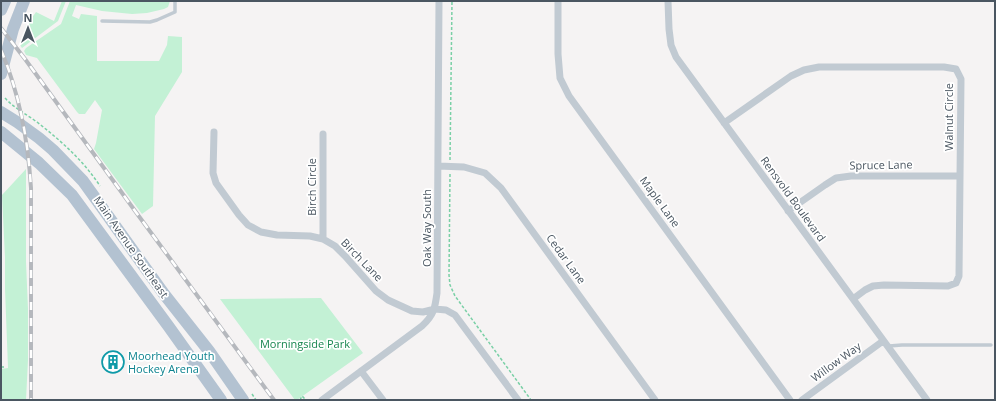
<svg xmlns="http://www.w3.org/2000/svg" width="996" height="401" font-family="'Open Sans',sans-serif">
<rect width="100%" height="100%" fill="#f5f3f3"/>
<path fill="#c3f1d5" d="M62 1H66L58 21 22 48 20 45 26 26 36 12 54 21Z
M70 1H170L168 7 164 9 147 13 132 14 102 11 76 5 72 16 79 19 81 14 97 16V61H159L167 45 168 36 182 37V72L155 116 153 206 142 214 94 149 96 143 102 110 95 100 85 114H79L77 112 37 58 26 55 24 51 26 48 61 24Z
M26 169V262L28 309V360L26 400H1V369L8 368 5 289V257L2 195Z
M321 298 363 353 297 400H295L220 299Z"/>
<g fill="none" stroke-linecap="round" stroke-linejoin="round">
<path stroke="#7ad0a6" stroke-width="1.5" stroke-dasharray="3 2" stroke-linecap="butt" d="M5 98C14 108 26 114 37 122 61 141 83 160 100 186
M450 160 452 1
M450 174 449 275 450 285 455 296 531 400
M1 367H5
M252 394 256 400
M300 400 302 396 306 400"/>
<path stroke="#c1cad2" stroke-width="3.5" d="M102 21 150 22 157 20 175 12V1
M889 346 902 345H991"/>
<path stroke="#c1cad2" stroke-width="7" d="M558 1V54L560 78 569 96 790 400
M668 1 669 29 671 45 676 57 927 400
M724 123 791 76 804 70 819 67H944L956 69 961 79 959 276 956 283 948 286 884 285 873 286 865 290 853 299
M214 132 213 173 216 183 239 215 248 225 261 232 277 235 310 236 323 239 335 246 345 256 376 291 388 300 412 311 423 312 435 309 446 310 455 315 518 400
M438 166 464 167 485 173 501 188 655 400
M788 211 825 185 836 178 851 176H960
M323 239V134
M361 371 383 400
M322 400 422 326C434 315 435 308 437 293L439 1
M802 400 883 341"/>
<path stroke="#b3c2d1" stroke-width="12" d="M1 10 5 1
M1 74 13 29 24 1
M1 112 17 122 39 138 53 150 83 181 164 294 209 351 243 400
M1 132 39 163 72 195 169 327 221 400"/>
<g stroke="#b5b8bd" stroke-width="4">
<path id="rail" d="M1 28 25 59 138 215 274 400
M1 50C20 95 28 140 31 188V400"/>
</g>
<use href="#rail" stroke="#fff" stroke-width="2.5" stroke-dasharray="8" stroke-linecap="butt"/>
</g>
<defs>
<g id="building-ring" transform="scale(1.15)"><circle r="9.5" fill="#fff" stroke="#0f9aa8" stroke-width="1.5"/><path d="M-4-6H4V6H1V3H-1V6H-4ZM-2.5-4.3h1.7v1.8h-1.7ZM.8-4.3h1.7v1.8H.8ZM-2.5-1h1.7V.8h-1.7ZM.8-1h1.7V.8H.8Z" fill="#0f9aa8"/></g>
</defs>
<g fill-rule="evenodd">
<use href="#building-ring" x="113" y="362"/>
</g>
<g text-anchor="middle" stroke-width="3.5" stroke-linejoin="round" paint-order="stroke">
<g font-size="11" fill="#4a5661" stroke="#fff">
<text transform="translate(949 117) rotate(-90)" y="4">Walnut Circle</text>
<text transform="translate(881 165) rotate(-1)" y="4">Spruce Lane</text>
<text transform="translate(312 187) rotate(-90)" y="4">Birch Circle</text>
<text transform="translate(793 199) rotate(54)" y="4">Rensvold Boulevard</text>
<text transform="translate(660 202) rotate(54)" y="4">Maple Lane</text>
<text transform="translate(427 228) rotate(-90)" y="4">Oak Way South</text>
<text transform="translate(131 247) rotate(55)" y="4">Main Avenue Southeast</text>
<text transform="translate(566 259) rotate(54)" y="4">Cedar Lane</text>
<text transform="translate(362 260) rotate(46)" y="4">Birch Lane</text>
<text transform="translate(836 362) rotate(-36)" y="4">Willow Way</text>
</g>
<g font-size="11" fill="#17864f" stroke="#fff">
<text x="305" y="348">Morningside Park</text>
</g>
<g font-size="11" fill="#0d838f" stroke="#fff" text-anchor="start">
<text x="128" y="360">Moorhead Youth<tspan x="128" dy="13">Hockey Arena</tspan></text>
</g>
</g>
<rect width="996" height="401" fill="none" stroke="#4a5661" stroke-width="4"/>
<g transform="translate(28 28)" stroke="#ffffff" stroke-width="3" paint-order="stroke">
<path d="M0-3L7 15L0 10L-7 15Z" fill="#4a5661"/>
<text y="-6" font-size="11" font-weight="bold" text-anchor="middle" fill="#4a5661">N</text>
</g>
</svg>
